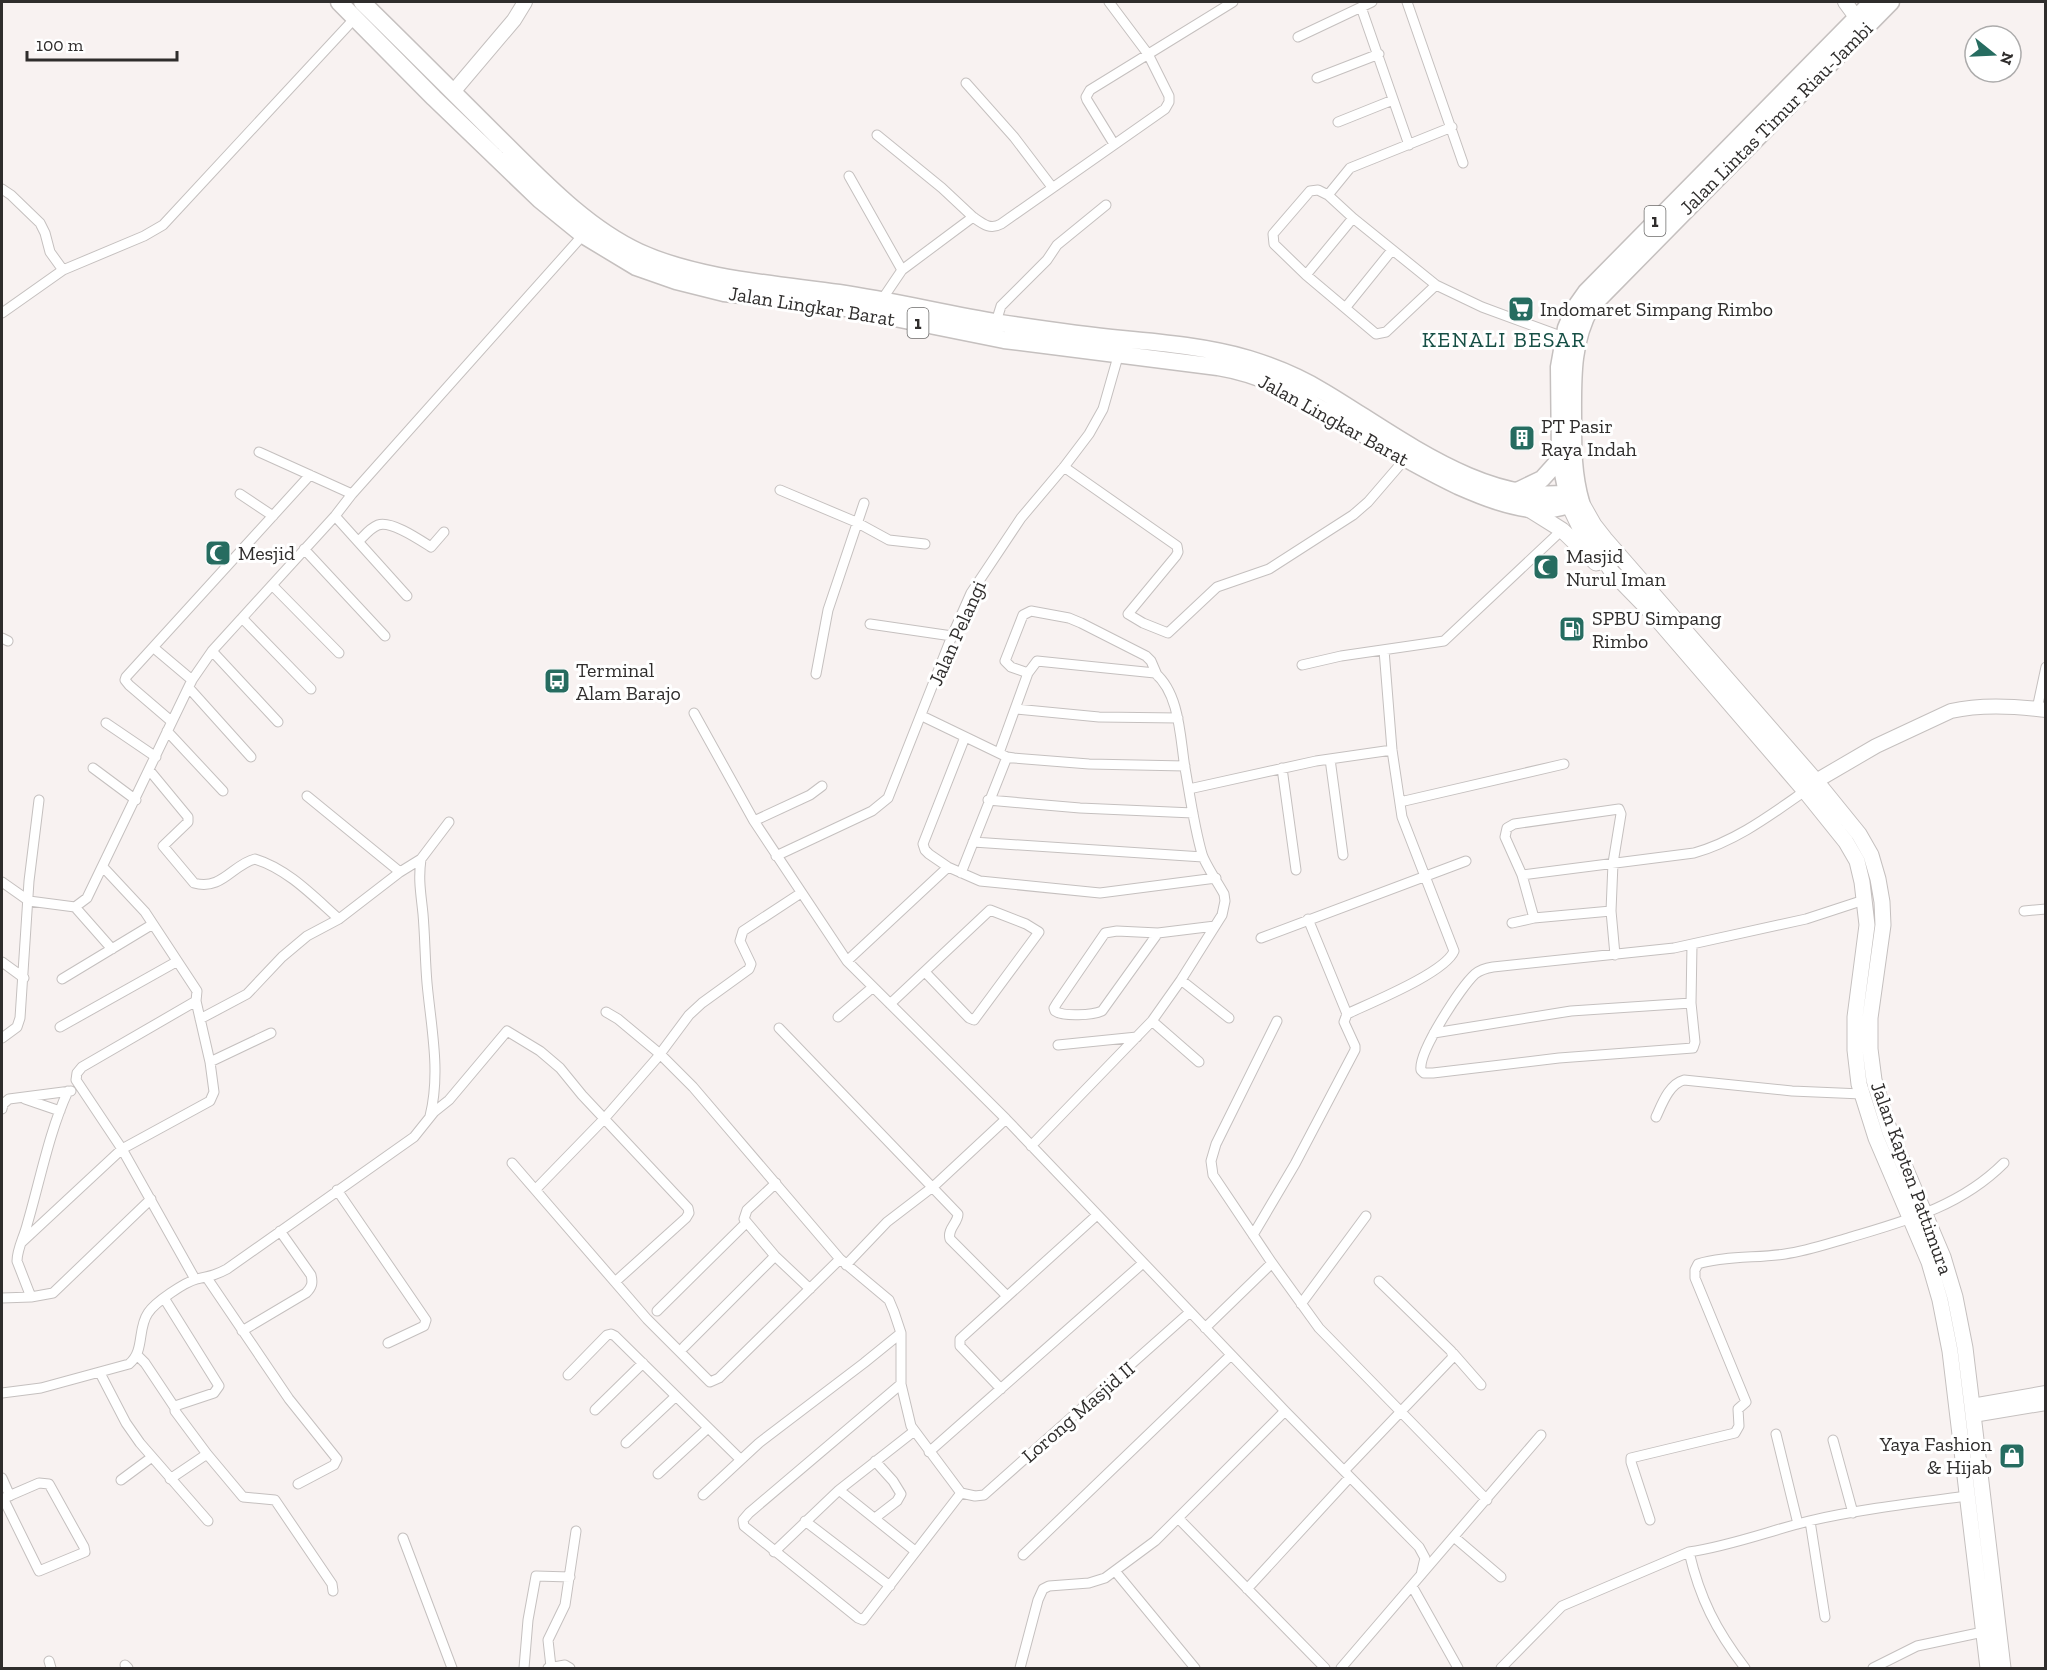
<svg xmlns="http://www.w3.org/2000/svg" width="2047" height="1670" font-family="'Zilla Slab',serif">
<rect width="100%" height="100%" fill="#f8f2f1"/>
<g fill="none" stroke-linecap="round" stroke-linejoin="round">
<g stroke="#c5c0bf" stroke-width="11">
<path id="street" d="M1407 2 1463 163
M1361 7 1409 145
M1298 37 1372 2
M1317 78 1379 54
M966 83 1014 137 1052 187
M1338 122 1393 100
M877 135 942 188 973 217
M1114 144 1087 100 1086 97 1090 90 1233 2
M849 176 902 270
M2 189 11 195 40 223 45 233 50 252 63 270
M1328 195 1350 168 1452 127
M1306 275 1353 218
M1436 285 1386 332 1376 334 1306 275 1274 244 1273 234 1310 191 1318 190 1328 195 1353 218 1436 285 1482 307 1566 338
M881 301 902 270 973 217C983 224 990 230 1001 224L1165 109 1169 102V96L1148 54 1109 2
M1346 307 1392 250
M2 313 63 270 144 236 163 225 355 18
M996 322 1001 306 1047 260 1057 245 1106 205
M259 452 352 494
M1064 467 1177 546 1178 552 1176 556 1128 614 1143 623 1168 633 1217 587 1269 569 1353 515 1368 502 1405 459
M780 490 856 522 889 540 925 544
M240 494 273 516
M335 516 407 596
M359 541C364 536 370 528 378 525 391 520 420 540 431 547L444 532
M304 549 385 636
M272 585 339 653
M242 618 311 689
M870 624 952 636
M2 638 8 641
M154 648 192 680
M212 651 278 722
M1302 665 1341 656 1444 641 1562 530
M1028 673 1011 667 1005 661 1023 615 1031 611 1069 618 1081 623 1146 656 1151 661 1157 675
M816 674 828 610 864 503
M189 688 251 757
M1015 709 1099 717 1178 718
M2037 709 2046 667
M694 713 754 821 847 961 1006 1119 1285 1411 1419 1547 1425 1558 1421 1575
M922 716 1007 757 1014 758 1089 764 1185 766
M171 721 129 685 125 680 126 677 310 475
M106 723 156 757
M167 731 223 791
M965 737 923 844 925 850 929 854 948 867 980 881 1100 893 1216 878
M999 753 1028 673 1037 661 1155 673C1180 694 1180 738 1185 768 1190 796 1194 826 1202 854 1205 864 1218 883 1224 894L1225 901 1222 915 1181 980 1152 1021 1031 1146
M1330 759 1343 855
M93 768 136 800
M1282 768 1296 870
M150 771 188 817V822L163 846 194 883C222 891 233 864 255 859 288 869 314 897 339 919
M1189 789 1316 761 1392 750
M307 796 400 872
M988 800 1080 808 1193 813
M1400 802 1564 764
M754 821 810 795 822 786
M973 842 1203 857
M776 856 872 811 888 798 952 636 971 593 1021 518 1064 467 1089 434 1103 409 1119 353
M421 859C418 880 421 894 423 914 425 937 425 960 427 983 431 1027 441 1072 430 1116
M961 873 1007 757
M1522 875 1694 853C1736 841 1769 816 1805 791
M2 882 29 901 75 907 87 898 192 680 212 651 335 516 352 494 583 235
M75 907 112 949
M2024 911 2046 909
M1534 918 1522 875 1505 837 1507 828 1514 824 1619 809 1621 814 1613 863 1611 911 1615 955
M1512 923 1534 918 1611 911
M1158 933 1102 1011C1093 1015 1064 1017 1055 1011L1054 1008 1057 1003 1105 933 1117 931 1158 933 1215 926
M1261 938 1466 861
M1692 945 1691 1003 1695 1042 1693 1048 1559 1058 1433 1073H1424L1421 1070C1418 1052 1461 987 1475 974 1480 970 1487 968 1493 967L1674 948 1806 919 1864 900
M847 961 948 867
M2 962 24 978
M62 979 153 924
M1181 980 1229 1018
M890 1004 990 910 1026 924 1039 932 974 1020 969 1018 925 972
M606 1012 618 1019 660 1054 693 1087 840 1259 889 1300 894 1312 901 1333V1384L911 1426 961 1493
M1347 1014C1370 1003 1445 973 1454 951L1402 817 1392 750 1384 650
M838 1017 873 987
M200 1019 247 994 282 957 307 936 339 919 400 872 421 859 449 822
M1152 1021 1199 1062
M1277 1021 1216 1144 1211 1161 1213 1175 1272 1263 1319 1328 1487 1500
M60 1027 176 962
M779 1028 958 1214C958 1223 947 1229 950 1239L1007 1296
M1434 1033 1571 1011 1691 1003
M2 1038 17 1027 20 1018 29 881 39 800
M1058 1045 1137 1037
M210 1062 271 1033
M25 1099 60 1111
M2 1109 3 1104 9 1099 71 1091
M1656 1117C1662 1104 1669 1084 1684 1080L1792 1091 1862 1094
M512 1163 647 1319 710 1382 719 1378 840 1259
M776 1183 747 1210 744 1219 775 1256 810 1289
M536 1189 604 1119 657 1058 689 1015 702 1003 749 969 751 964 740 941 743 931 801 893
M337 1190 426 1320 424 1326 388 1343
M1253 1235 1295 1164 1355 1050V1046L1344 1022 1347 1014 1308 919
M22 1242 122 1149 210 1101 214 1092 210 1062 196 1001 197 991 145 912 103 867
M846 1265 887 1222 934 1186 1006 1119
M207 1278 289 1399 337 1459 334 1465 298 1484
M195 1279 122 1149 76 1080 77 1073 82 1067 196 1001
M31 1297 17 1261C17 1249 24 1237 27 1225 40 1181 49 1132 68 1091
M2 1298 31 1297 53 1293 151 1199
M164 1298 219 1386 214 1393 178 1405 175 1408V1411L207 1454 243 1497 275 1500 332 1584 333 1591
M1301 1304 1366 1216
M657 1311 746 1223
M1205 1328 1272 1263
M242 1331 306 1293C312 1287 313 1283 311 1275L280 1231
M684 1347 775 1256
M1453 1353 1481 1385
M137 1355 145 1363 175 1408
M100 1373 126 1423 140 1443 208 1521
M568 1375 607 1335 611 1334 615 1336 740 1459
M901 1384 749 1513 743 1520 744 1526 858 1618 863 1620 961 1493
M1001 1389 960 1346V1339L1097 1215
M2 1393 41 1388 129 1364C145 1351 137 1329 148 1313 155 1302 185 1282 197 1279 210 1276 216 1275 227 1269L414 1137 434 1112 449 1100 507 1031 540 1051 560 1068 582 1095 688 1208 689 1213 686 1218 615 1282
M595 1410 643 1363
M1776 1434 1798 1524
M1833 1440 1853 1513
M626 1443 676 1396
M929 1452 1143 1263
M1344 1471 1453 1357 1451 1351 1379 1281
M658 1474 708 1428
M2 1478 10 1496
M170 1479 207 1454
M121 1480 152 1457
M839 1490 915 1551
M961 1493 975 1496 984 1495 1190 1312
M703 1495 759 1443 864 1363 901 1333
M2 1499 39 1483 49 1484 84 1547 85 1552 39 1571 3 1498
M875 1518 897 1501 901 1494 893 1481 875 1461
M1178 1518 1325 1668
M1650 1520 1631 1462V1458L1735 1433 1739 1426 1738 1409 1746 1402 1695 1278V1270L1698 1264C1722 1256 1759 1258 1785 1254 1807 1251 1827 1244 1848 1238 1905 1221 1960 1207 2004 1163
M805 1521 890 1586
M1810 1521 1825 1617
M1454 1537 1501 1577
M403 1538 452 1668
M774 1552 839 1490 913 1432
M1689 1552C1700 1599 1716 1630 1745 1668
M1023 1555 1231 1355
M1115 1571 1195 1668
M1412 1586 1458 1668
M1247 1589 1350 1477
M49 1661 51 1668
M125 1665 128 1668
M551 1667 548 1640 565 1605 576 1531
M524 1668 528 1620 536 1576 570 1577
M548 1668 565 1665 570 1668
M1020 1668 1038 1600 1043 1589 1049 1586 1089 1583 1105 1578 1155 1541 1285 1411
M1341 1668 1541 1435
M1501 1668 1562 1606 1689 1552C1730 1546 1769 1531 1809 1521 1861 1509 1914 1503 1967 1496
M1873 1668 1917 1646 1983 1632"/>
</g>
<g stroke="#c5c0bf" stroke-width="16">
<path id="secondary" d="M1845 2 1856 17
M453 92 514 20 525 2
M1816 781 1876 746 1951 711C1981 704 2015 706 2046 710
M1972 1406 2046 1393
M1973 1415 2046 1403"/>
</g>
<g stroke="#c5c0bf" stroke-width="17">
<path id="primary" d="M1581 502 1594 525 1605 539 1816 781 1859 834 1871 855 1878 879 1882 902 1883 925 1870 1018V1049L1874 1080 1890 1132 1943 1257 1955 1297 1965 1348 1972 1406 2003 1668
M1569 505 1581 530 1602 556 1612 572 1651 612 1805 791 1846 842 1857 861 1862 882 1867 925 1855 1017V1050L1859 1084 1876 1138 1929 1262 1940 1300 1950 1351 1988 1668
M1527 508 1562 530 1596 563"/>
</g>
<g stroke="#c5c0bf" stroke-width="19">
<path id="highway" d="M339 2 434 98 540 200 583 235 636 267 676 281 724 293 835 306 1004 340 1218 367C1272 376 1308 401 1354 429 1388 449 1422 469 1458 486 1483 497 1513 509 1541 510 1554 510 1568 505 1581 502 1573 475 1573 448 1573 420 1573 381 1571 343 1591 307L1891 2
M362 2C407 46 452 91 497 136 540 178 585 227 639 252 698 279 775 284 839 293 893 301 946 314 1000 323 1040 329 1081 335 1122 339 1165 343 1208 347 1249 359 1275 367 1301 378 1324 392 1395 434 1491 512 1578 491
M1517 491 1542 479 1560 459
M1569 503 1560 459 1559 367 1566 328 1574 309 1586 292 1872 2"/>
</g>
<use href="#street" stroke="#fff" stroke-width="9"/>
<use href="#secondary" stroke="#fff" stroke-width="14"/>
<use href="#primary" stroke="#fff" stroke-width="15"/>
<use href="#highway" stroke="#fff" stroke-width="16"/>
</g>
<defs>
<g id="supermarket-square" transform="scale(1.35)"><rect x="-9" y="-9" width="18" height="18" rx="4" fill="#266c60" stroke="#fff"/><path d="M-6-5.5h2.5l.6 2H6L4.5 2H-2.5L-4.4-4H-6ZM-1.5 3.2a1.3 1.3 0 1 0 .1 0ZM3 3.2a1.3 1.3 0 1 0 .1 0Z" fill="#fff"/></g>
<g id="building-square" transform="scale(1.35)"><rect x="-9" y="-9" width="18" height="18" rx="4" fill="#266c60" stroke="#fff"/><path d="M-4-6H4V6H1V3H-1V6H-4ZM-2.5-4.3h1.7v1.8h-1.7ZM.8-4.3h1.7v1.8H.8ZM-2.5-1h1.7V.8h-1.7ZM.8-1h1.7V.8H.8Z" fill="#fff"/></g>
<g id="mosque-square" transform="scale(1.35)"><rect x="-9" y="-9" width="18" height="18" rx="4" fill="#266c60" stroke="#fff"/><path d="M3.5-4.9A6 6 0 1 0 3.5 4.9A5 5 0 1 1 3.5-4.9Z" fill="#fff"/></g>
<g id="fuel-square" transform="scale(1.35)"><rect x="-9" y="-9" width="18" height="18" rx="4" fill="#266c60" stroke="#fff"/><path d="M-5.5-6h7V0h2V4h1.3V-2.5L3-4.5l.8-.8L6-3V5H2.5V1h-1V6h-7ZM-4.2-4.7v3.2H.2V-4.7Z" fill="#fff"/></g>
<g id="bus-square" transform="scale(1.35)"><rect x="-9" y="-9" width="18" height="18" rx="4" fill="#266c60" stroke="#fff"/><path d="M-5-6H5V4H4V6H2V4H-2V6H-4V4H-5ZM-3.5-4V0h7V-4ZM-3.5 1.2v1.5H-2V1.2ZM2 1.2v1.5H3.5V1.2Z" fill="#fff"/></g>
<g id="shop-square" transform="scale(1.35)"><rect x="-9" y="-9" width="18" height="18" rx="4" fill="#266c60" stroke="#fff"/><path d="M-5-2.5h2.3a2.7 3.5 0 0 1 5.4 0H5L5.5 6h-11ZM-1.5-2.5h3a1.5 2.3 0 0 0-3 0Z" fill="#fff"/></g>
</defs>
<g fill-rule="evenodd">
<use href="#supermarket-square" x="1521" y="309"/>
<use href="#building-square" x="1522" y="438"/>
<use href="#mosque-square" x="218" y="553"/>
<use href="#mosque-square" x="1546" y="567"/>
<use href="#fuel-square" x="1572" y="629"/>
<use href="#bus-square" x="557" y="681"/>
<use href="#shop-square" x="2012" y="1456"/>
</g>
<g text-anchor="middle" stroke-width="6" stroke-linejoin="round" paint-order="stroke">
<g fill="#fff" stroke="#6d6c6b" stroke-width="1.5">
<rect x="1644.5" y="206" width="21" height="30" rx="4.5"/>
<rect x="907.5" y="308" width="21" height="30" rx="4.5"/>
</g>
<g font-size="18" font-weight="bold" fill="#2f2d2c">
<text x="1655" y="227">1</text>
<text x="918" y="329">1</text>
</g>
<g font-size="20" fill="#2f2d2c" stroke="#fff">
<text transform="translate(1776 118) rotate(-45)" y="7">Jalan Lintas Timur Riau-Jambi</text>
<text transform="translate(812 306) rotate(9)" y="7">Jalan Lingkar Barat</text>
<text transform="translate(1334 420) rotate(29)" y="7">Jalan Lingkar Barat</text>
<text transform="translate(957 633) rotate(-66)" y="7">Jalan Pelangi</text>
<text transform="translate(1912 1178) rotate(70)" y="7">Jalan Kapten Pattimura</text>
<text transform="translate(1078 1412) rotate(-41)" y="7">Lorong Masjid II</text>
</g>
<g font-size="20" fill="#2f2d2c" stroke="#fff" text-anchor="start">
<text x="1540" y="316">Indomaret Simpang Rimbo</text>
<text x="1541" y="433">PT Pasir<tspan x="1541" dy="23">Raya Indah</tspan></text>
<text x="238" y="560">Mesjid</text>
<text x="1566" y="563">Masjid<tspan x="1566" dy="23">Nurul Iman</tspan></text>
<text x="1592" y="625">SPBU Simpang<tspan x="1592" dy="23">Rimbo</tspan></text>
<text x="576" y="677">Terminal<tspan x="576" dy="23">Alam Barajo</tspan></text>
<text x="1992" y="1451" text-anchor="end">Yaya Fashion<tspan x="1992" dy="23">&amp; Hijab</tspan></text>
</g>
<g font-size="22" letter-spacing="1.5" fill="#164f45" stroke="#fff">
<text x="1504" y="347">KENALI BESAR</text>
</g>
</g>
<rect width="2047" height="1670" fill="none" stroke="#2f2d2c" stroke-width="6"/>
<g transform="translate(1993 54) rotate(108)"><circle r="28" fill="#ffffff" stroke="#acabab" stroke-width="1.5"/>
<path d="M0-4.5L10 22L0 15L-10 22Z" fill="#266c60"/>
<text y="-9" font-size="16" font-weight="bold" text-anchor="middle" fill="#2f2d2c">N</text>
</g>
<path d="M27 51v9h150v-9" fill="none" stroke="#2f2d2c" stroke-width="3"/>
<text x="36" y="51" font-size="18" fill="#2f2d2c" stroke="#ffffff" stroke-width="4.5" paint-order="stroke">100 m</text>
</svg>
